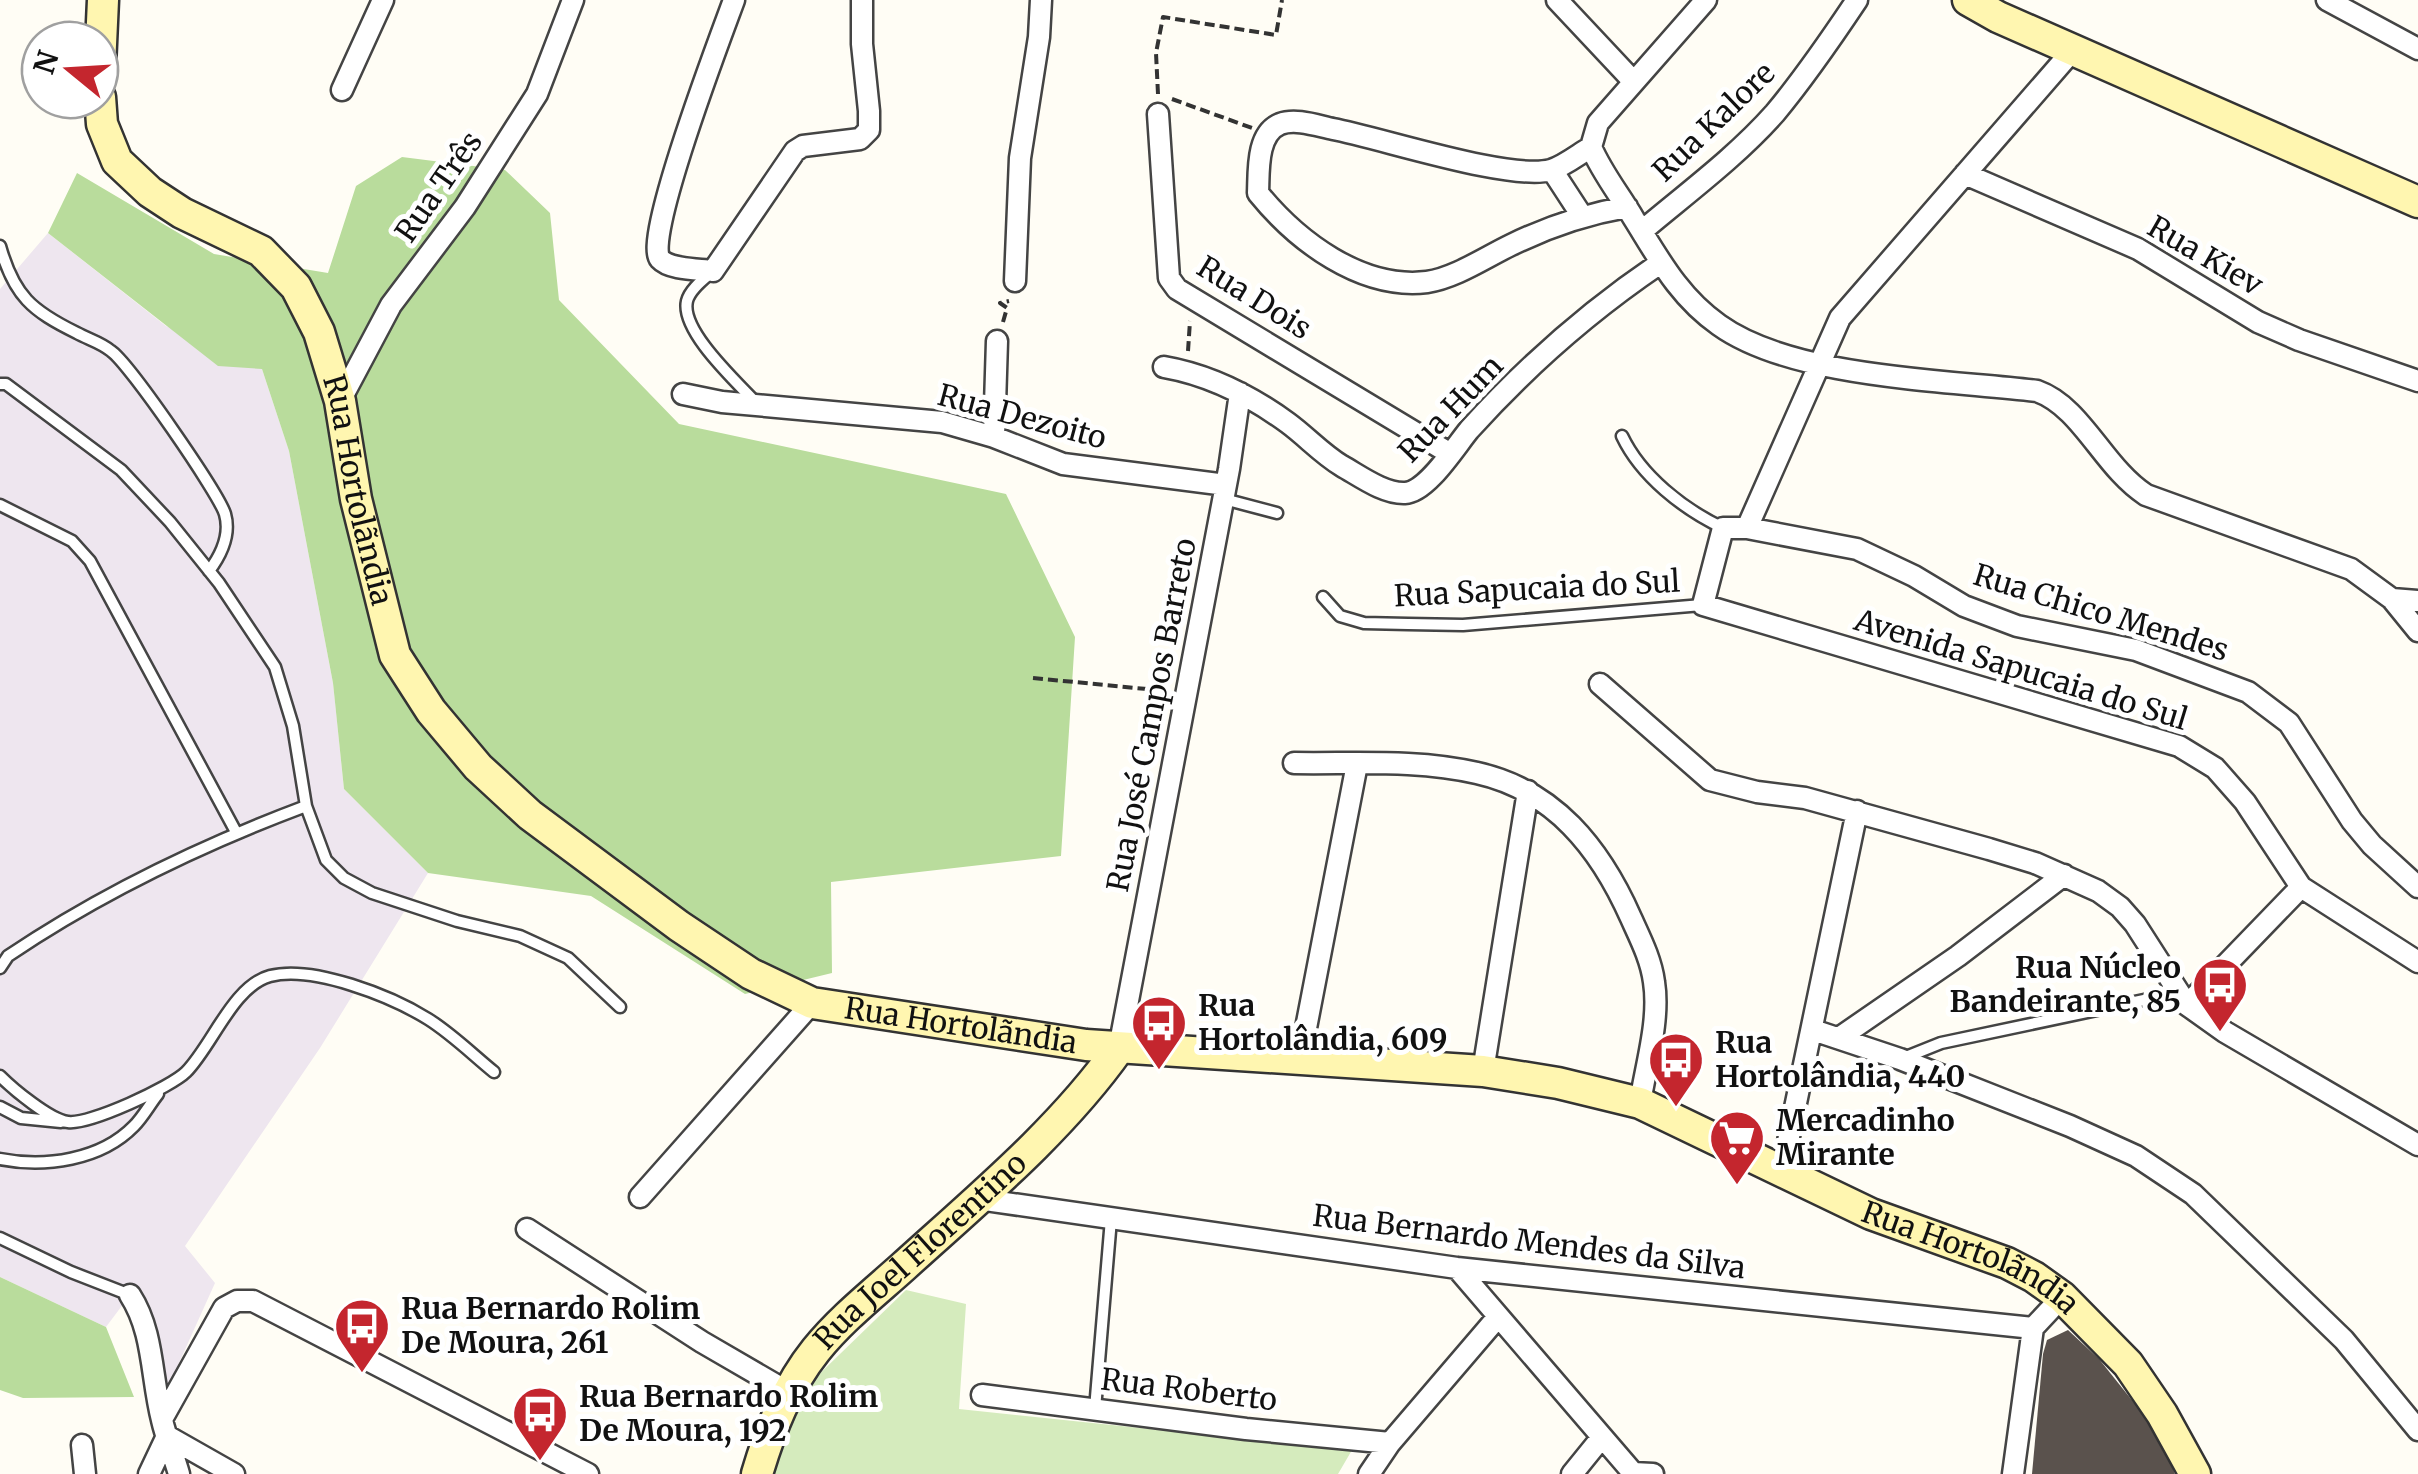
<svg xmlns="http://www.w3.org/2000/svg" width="2418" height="1474" font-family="Merriweather,serif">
<rect width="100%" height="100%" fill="#fffdf5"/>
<path fill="#eee6ef" d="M48 233 166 326 262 369 289 451 333 683 344 789 428 873 320 1048 185 1246 215 1283 160 1405 124 1303 106 1327 0 1277V289Z"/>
<path fill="#d5ebbd" d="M906 1290 966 1304 959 1409 1352 1450 1338 1474H772L780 1444 808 1385Z"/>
<path fill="#b9dc9c" d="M402 157 505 170 550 213 559 300 679 424 1006 494 1075 637 1061 856 831 882 832 973 745 994 591 896 428 873 344 789 333 683 289 451 262 369 218 366 48 233 77 173 214 254 328 273 356 186Z
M0 1277 106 1327 134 1397 23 1398 0 1390Z"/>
<path fill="#5a524d" d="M2068 1330 2099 1359 2147 1419 2161 1441 2175 1474H2032L2043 1354 2047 1340Z"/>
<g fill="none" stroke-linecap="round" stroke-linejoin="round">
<g stroke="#444" stroke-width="15">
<path id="lane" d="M0 246C14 296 32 311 77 333 88 339 102 343 111 351 129 363 219 494 225 514 231 535 221 555 209 571
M713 271C704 279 690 289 687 301 680 331 738 383 757 404
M0 384H6L121 470 170 522 219 583 275 667 293 726 306 806 326 860 344 878 372 893 457 921 520 936 568 958 620 1007
M1622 436C1641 476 1683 509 1723 528
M1224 499 1277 513
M0 505 72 541 90 561 236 832
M1323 597 1340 616 1364 623 1408 624 1463 625 1702 605
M0 968 8 956C100 894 202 845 306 806
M1901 1059 1941 1043 2177 993
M0 1076C13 1089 50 1120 68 1122 89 1125 171 1087 186 1072 212 1046 233 986 270 976 313 965 391 996 428 1019 452 1034 473 1055 494 1072
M0 1107 21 1118 61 1122
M0 1159C45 1168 101 1160 134 1126 143 1117 150 1104 158 1094
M0 1238 71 1272 130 1295
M1095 1409 1111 1219"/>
</g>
<g stroke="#444" stroke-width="25">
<path id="street" d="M734 0C722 33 643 239 660 259 670 270 699 269 713 271L795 151 803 146 860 139 869 130V111L862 44V0
M1557 0 1634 82
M1706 0 1598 123 1591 147C1602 173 1620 195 1634 219 1659 259 1679 297 1719 325 1793 378 1946 380 2037 391 2082 407 2103 467 2146 495L2351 569 2392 599 2418 631
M2327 0 2418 49
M2073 50 1840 318 1747 528H1723L1703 605 2179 746 2215 768 2245 802 2301 887 2418 962
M342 90 383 0
M1158 114 1169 278 1177 289 1449 453
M1591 147C1579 154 1564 166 1551 170 1510 181 1381 138 1333 129 1318 126 1296 118 1280 124 1256 134 1259 172 1258 193 1297 241 1361 290 1427 282 1455 278 1486 257 1511 245 1548 227 1586 214 1627 207
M1552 170 1582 216
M1965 174 2138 249 2258 322 2299 340 2418 381
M1642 231C1687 193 1736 157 1775 113 1805 77 1831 39 1857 0
M1015 281 1020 158 1039 37 1041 0
M1164 367C1210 375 1251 396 1288 423 1307 437 1322 454 1342 466 1360 476 1384 494 1405 493 1427 492 1455 447 1469 430 1524 369 1591 310 1659 264
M683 394 722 402 942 422 994 437 1063 464 1226 485
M340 401 391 305 465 207 537 94 573 0
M994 437 997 341
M1747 528 1857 549 1914 576 1964 606 2017 626 2136 650 2248 692 2289 723 2352 821 2372 845 2418 887
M2392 599 2418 601
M1600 684 1710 780 1757 792 1805 798 1989 849 2035 863 2098 891 2120 907 2135 924 2187 1005 2225 1032 2418 1145
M1294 763C1354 764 1418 759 1477 773 1554 790 1600 848 1631 918 1640 938 1651 959 1654 982 1660 1020 1646 1065 1640 1103
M2187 1005 2301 887
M1813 1030 1900 1059 2070 1126 2136 1156 2193 1194 2344 1340 2418 1430
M1839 1038 1958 956 2064 875
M1119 1048 1229 469 1240 393
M1300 1059 1357 764
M1483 1071 1528 791
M1782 1170 1857 811
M640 1197 812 1003
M978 1199 1457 1268 2033 1328 2062 1297
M527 1229 702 1342 788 1392
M1457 1268 1634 1474
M130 1295C154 1332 151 1377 162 1420 166 1438 174 1456 179 1474
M982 1395 1246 1429 1390 1443
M162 1419 224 1308 237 1301H253L588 1474
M82 1445 85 1474
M1633 1473 1653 1474
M149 1474 167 1436 234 1474
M1369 1474 1390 1443 1497 1318
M1572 1474 1602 1437
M2013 1474 2033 1328"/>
</g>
<g stroke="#333" stroke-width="35">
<g id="secondary">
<path d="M1968 0 1998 17 2418 202"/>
<path d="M100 66 103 0"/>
<path id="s1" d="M100 97 102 124 117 161 150 192 182 213 261 251 296 287 319 332 340 401 356 499 395 655 431 711 478 767 530 815 679 926 751 974 812 1003 1086 1045 1483 1071 1558 1083 1640 1103 1871 1214 2007 1263 2034 1277 2062 1297 2128 1364 2162 1414 2195 1474"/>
<path id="s2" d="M757 1474C770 1430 787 1386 816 1350 841 1319 874 1293 904 1266 979 1198 1061 1130 1119 1048"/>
</g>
</g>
<path stroke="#333" stroke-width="4" stroke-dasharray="10 5" stroke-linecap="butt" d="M1158 94 1156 53 1163 17 1276 35 1282 0
M1172 99 1252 128
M1003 322 1007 308 1000 303 1009 301
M1188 351 1190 321
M1033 678 1167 691"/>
<use href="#lane" stroke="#fff" stroke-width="10"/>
<use href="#street" stroke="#fff" stroke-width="20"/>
<use href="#secondary" stroke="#fff6b0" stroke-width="30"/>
</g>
<defs>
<g id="bus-pin" transform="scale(2.875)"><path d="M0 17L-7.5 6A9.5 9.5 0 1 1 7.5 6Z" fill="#c4262e" stroke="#fff"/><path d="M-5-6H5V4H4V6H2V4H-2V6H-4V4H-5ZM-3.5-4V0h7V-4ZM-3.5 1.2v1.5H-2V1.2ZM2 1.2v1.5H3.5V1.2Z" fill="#fff"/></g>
<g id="supermarket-pin" transform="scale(2.875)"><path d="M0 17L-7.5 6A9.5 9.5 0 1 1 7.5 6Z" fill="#c4262e" stroke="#fff"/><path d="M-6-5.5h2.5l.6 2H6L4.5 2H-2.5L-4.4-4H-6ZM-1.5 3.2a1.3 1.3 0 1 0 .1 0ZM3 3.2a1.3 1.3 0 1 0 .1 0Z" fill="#fff"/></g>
</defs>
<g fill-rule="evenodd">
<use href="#bus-pin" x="2220" y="985"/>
<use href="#bus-pin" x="1159" y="1023"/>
<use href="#bus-pin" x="1676" y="1060"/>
<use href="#supermarket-pin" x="1737" y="1138"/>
<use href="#bus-pin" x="362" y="1326"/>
<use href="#bus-pin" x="540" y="1414"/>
</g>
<g text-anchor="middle" stroke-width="10" stroke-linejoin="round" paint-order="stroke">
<g font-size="30" fill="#111" stroke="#fff">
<text transform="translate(1714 122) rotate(-44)" y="10">Rua Kalore</text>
<text transform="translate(439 187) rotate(-55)" y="10">Rua Três</text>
<text transform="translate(2205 256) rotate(30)" y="10">Rua Kiev</text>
<text transform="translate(1254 298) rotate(32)" y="10">Rua Dois</text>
<text transform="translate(1451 409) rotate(-46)" y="10">Rua Hum</text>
<text transform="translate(1022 417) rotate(15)" y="10">Rua Dezoito</text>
<text dy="10" stroke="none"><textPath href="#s1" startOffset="502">Rua Hortolãndia</textPath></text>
<text transform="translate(1537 589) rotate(-3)" y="10">Rua Sapucaia do Sul</text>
<text transform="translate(2101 613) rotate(17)" y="10">Rua Chico Mendes</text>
<text transform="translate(2021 670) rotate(17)" y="10">Avenida Sapucaia do Sul</text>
<text transform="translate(1152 715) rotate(-79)" y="10">Rua José Campos Barreto</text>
<text dy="10" stroke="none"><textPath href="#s1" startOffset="1372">Rua Hortolãndia</textPath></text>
<text transform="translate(1529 1242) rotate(7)" y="10">Rua Bernardo Mendes da Silva</text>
<text dy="10" stroke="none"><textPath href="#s2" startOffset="282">Rua Joel Florentino</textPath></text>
<text dy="10" stroke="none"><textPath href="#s1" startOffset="2422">Rua Hortolãndia</textPath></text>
<text transform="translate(1189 1390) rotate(7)" y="10">Rua Roberto</text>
</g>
<g font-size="30" font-weight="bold" fill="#111" stroke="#fff" text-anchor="start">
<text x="2181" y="978" text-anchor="end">Rua Núcleo<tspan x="2181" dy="34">Bandeirante, 85</tspan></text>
<text x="1198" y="1016">Rua<tspan x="1198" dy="34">Hortolândia, 609</tspan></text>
<text x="1715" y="1053">Rua<tspan x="1715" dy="34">Hortolândia, 440</tspan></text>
<text x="1776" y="1131">Mercadinho<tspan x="1776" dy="34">Mirante</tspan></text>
<text x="401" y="1319">Rua Bernardo Rolim<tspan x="401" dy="34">De Moura, 261</tspan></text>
<text x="579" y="1407">Rua Bernardo Rolim<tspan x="579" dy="34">De Moura, 192</tspan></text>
</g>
</g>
<g transform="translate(70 70) rotate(288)"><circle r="48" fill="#ffffff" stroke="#a0a0a0" stroke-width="2.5"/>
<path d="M0-8L18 38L0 25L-18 38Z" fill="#c4262e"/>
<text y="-15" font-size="28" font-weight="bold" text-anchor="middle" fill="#111111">N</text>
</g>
</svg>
